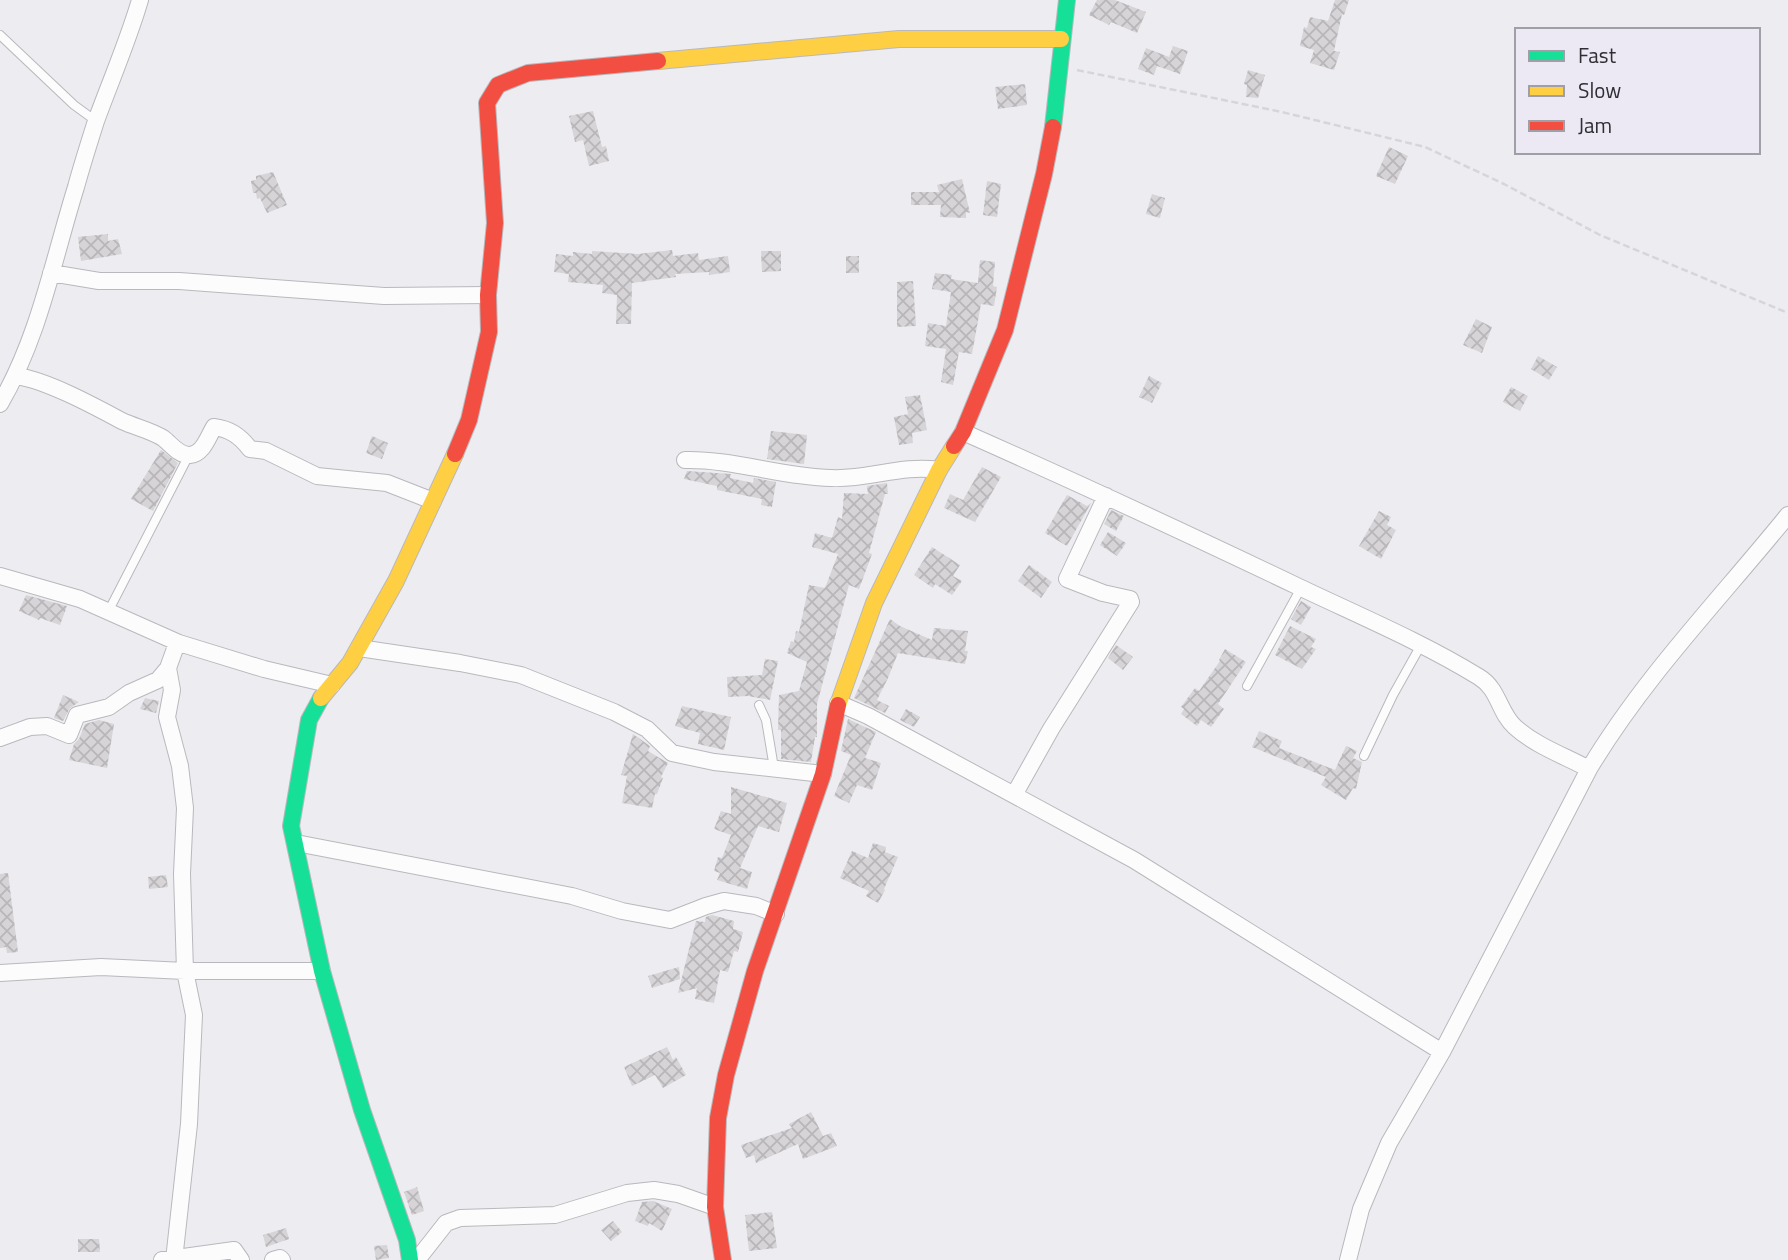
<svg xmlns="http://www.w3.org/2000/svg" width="1788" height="1260" font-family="'Titillium Web',sans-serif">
<defs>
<pattern id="building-cross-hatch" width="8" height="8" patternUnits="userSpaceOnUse" patternTransform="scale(1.75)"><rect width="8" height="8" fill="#d7d4d7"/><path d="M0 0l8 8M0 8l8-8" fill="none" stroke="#b9b6b9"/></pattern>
</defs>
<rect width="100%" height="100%" fill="#edecf1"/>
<path fill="url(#building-cross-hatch)" d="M1097 0H1115L1146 12 1137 33 1111 22 1109 25 1089 15Z
M1335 0H1349L1344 15 1342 14 1334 51 1340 52 1334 70 1310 63 1314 50 1300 46 1304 27 1307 28 1310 17 1328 21Z
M1173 46 1188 51 1180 74 1157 66 1154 75 1138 69 1146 48 1169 57Z
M1248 70 1265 75 1258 98 1246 97 1247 85 1244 84Z
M1025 84 1027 105 998 109 995 87Z
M593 111 602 147 606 146 609 161 589 166 583 140 575 142 569 116Z
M1389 147 1408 156 1395 184 1376 176Z
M273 172 287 205 267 213 260 198 257 199 256 193H253L251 181 256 180V176Z
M962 179 970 213 966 212V218L940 217 941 205H911V192H939L937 185Z
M987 181 1001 184 997 217 983 215Z
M1152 194 1165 198 1160 218 1146 214Z
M108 234V241L118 239 122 254 81 261 78 237Z
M672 250 673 256 698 253 699 260 728 256 730 272 709 275V272L675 274 676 277 632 283 631 324H616L617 295 602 293 603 285 568 282 569 274 554 272 556 254 573 256V252L592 254V251L638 254Z
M761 251H781V271L762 272Z
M846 256H859V273H846Z
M980 260 995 262 993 286 997 287 994 306 981 304 972 354 959 352 953 385 941 382 946 349 925 346 928 323 946 326 951 292 932 289 935 273 952 275 951 279 978 283Z
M913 281 916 326 897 327V282Z
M1476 319 1492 327 1482 353 1463 345Z
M1538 356 1557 367 1549 380 1531 369Z
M1149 376 1162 383 1152 403 1139 397Z
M1511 387 1528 396 1520 411 1503 402Z
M920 395 927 430 912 433 913 443 899 445 894 417 908 414 905 397Z
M771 431 807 435 804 464 767 459Z
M372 436 388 443 382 459 366 453Z
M161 450 178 463 153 511 131 499Z
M982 467 1001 477 975 522 944 508 950 494 963 500Z
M687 471 731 474 730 478 753 483 754 478 776 482 772 507 761 505 762 499 717 490V486L684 479Z
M887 483 888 494H885L869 553 872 554 859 589 849 585 817 704V737H815L811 762 781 759V730H778L779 695 799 691 807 662 787 653 791 641 794 642 796 631 799 632 809 585 825 588 838 554 812 547 815 533 832 538 838 517 842 519 844 493 868 494 867 486Z
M1067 495 1087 506 1091 503 1067 546 1045 533Z
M1111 510 1124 516 1116 531 1104 524Z
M1379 511 1391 517 1387 525 1396 530 1381 559 1359 546Z
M1108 532 1126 543 1117 556 1100 545Z
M932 547 960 565 953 576 962 581 952 595 935 584 933 588 914 575Z
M1029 565 1052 582 1041 598 1018 581Z
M26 595 67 606 60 625 40 618 39 620 19 611Z
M1301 601 1311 607 1301 625 1291 619Z
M890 619 900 626 932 640 934 628 968 631 965 651H968L965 664 898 653 888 678 877 700 889 706 885 713 854 698Z
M1290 626 1316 639 1311 647 1316 649 1302 669 1275 655Z
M1116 645 1133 657 1123 670 1108 658Z
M1225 649 1246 662 1218 704 1224 709 1211 727 1201 720 1197 726 1181 714 1184 709 1181 707 1195 688 1199 691 1220 661 1219 660Z
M765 659 778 661 770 700 748 696 728 697 727 677 762 675Z
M63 695 79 702 70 708 63 721 54 718Z
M145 698 159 701 156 713 140 709Z
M682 706 731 717 724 750 698 744 700 733 675 726Z
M906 709 920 717 914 727 900 720Z
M848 719 876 732 865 758 881 763 872 790 857 785 849 803 834 796 851 755 841 751Z
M99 720 114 724 107 768 69 760 74 744 79 739 85 724Z
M1259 731 1282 741 1279 748 1335 770 1346 746 1357 751 1353 758 1362 762 1356 789 1353 788 1346 800 1321 785 1326 777 1252 747Z
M633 734 650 746 648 751 668 763 661 777 663 778 657 794H655L652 808 622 803 627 776 621 775Z
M731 787 787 803 779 832 758 826 740 868 752 872 747 889 717 880 720 873 714 871 718 857 722 858 731 835 714 829 721 811 731 814Z
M873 843 886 847 885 852 898 857 884 889 885 890 878 903 866 896 869 891 840 878 852 851 868 858Z
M8 873 18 952 7 953 6 947 0 948V874Z
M166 875 168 887 149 889 148 877Z
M712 915 734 921 733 929 743 932 738 952 734 951 728 972 720 970 714 1003 695 999 697 988 678 993 696 921 705 922 706 917Z
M679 967 680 979 652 988 648 976Z
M667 1047 673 1060 676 1057 686 1075 663 1088 655 1075 632 1086 624 1067Z
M811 1112 823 1136 831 1133 837 1146 803 1159 798 1144 756 1163 754 1155 746 1158 741 1145 792 1128 789 1124Z
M417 1187 424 1211 412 1215 404 1192Z
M653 1201 672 1209 662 1231 649 1223 648 1226 635 1221 642 1202Z
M772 1212 777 1248 749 1251 745 1215Z
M613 1221 622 1232 611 1241 601 1230Z
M286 1228 289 1239 266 1247 263 1235Z
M78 1239H99L100 1252H78Z
M387 1245 389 1258 376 1260 374 1246Z"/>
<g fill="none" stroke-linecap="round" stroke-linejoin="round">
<g stroke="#b9b8bc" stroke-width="10">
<path id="lane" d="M0 35 74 105 96 121
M108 612 189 455
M1247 686 1301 588
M759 705 766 720 774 768
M1364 756 1393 695 1421 645"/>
</g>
<g stroke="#b9b8bc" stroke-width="18">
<path id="street" d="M51 273 99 281H179L384 296 488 295
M17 376C48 381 94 406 122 421 135 427 150 430 163 438 171 444 179 456 190 455 203 454 208 437 214 427 230 429 240 436 250 449L266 451 317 476 387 483 433 501
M0 404C39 337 53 261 76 187 82 165 89 143 96 121 111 80 128 41 140 0
M963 432C1076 482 1188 534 1299 587 1360 616 1422 642 1479 677 1499 689 1499 713 1515 727 1536 746 1565 756 1589 769
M685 460C734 459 781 477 831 478 868 480 902 464 939 470
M0 576 80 599 179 643 264 669 332 685
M359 648 460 663 521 675 614 712 647 729 672 753 714 762 823 774
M168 668 172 690 167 717 180 766 185 808 182 874 185 971 194 1015 189 1124 174 1260
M838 703 868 716 1134 860 1442 1052
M0 738 30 727 47 726 69 735 77 715 109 707 129 693 158 680 168 668 177 643
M1014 795 1051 729 1131 602 1130 599 1103 593 1067 579 1106 496
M296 843 572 896 622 911 670 920 706 906 724 901 756 906 776 914
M0 973 101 967 185 971H322
M162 1260 234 1250 241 1260
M273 1260 280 1258 282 1260
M417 1260 446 1223 460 1218 555 1215 627 1193 654 1190 678 1194 715 1207
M1348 1260 1361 1209 1389 1143 1442 1052 1589 769C1644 677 1720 599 1788 515"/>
</g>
<g stroke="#b9b8bc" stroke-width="18">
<path id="fast" d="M1053 127 1067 0
M321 698 309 720 291 826 322 971 362 1110 407 1240 410 1260"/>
</g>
<g stroke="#b9b8bc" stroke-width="18">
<path id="slow" d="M658 61 899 39H1061
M321 698 350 663 396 581 455 454
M838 705 874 603 939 470 954 446"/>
</g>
<g stroke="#b9b8bc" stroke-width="18">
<path id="jam" d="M954 446 963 432 1005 330 1044 174 1053 127
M455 454 469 420 489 332 488 295 495 223 487 103 498 85 528 73 658 61
M723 1260 715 1207 718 1118 726 1075 755 971 823 774 838 705"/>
</g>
<path stroke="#d6d6d8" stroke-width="2.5" stroke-dasharray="7 3.5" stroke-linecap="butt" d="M1077 70 1282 112 1425 147 1504 184 1600 235 1788 313"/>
<use href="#lane" stroke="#fcfcfd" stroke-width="8"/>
<use href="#street" stroke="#fcfcfd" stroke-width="16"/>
<use href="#fast" stroke="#16e098" stroke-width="16"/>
<use href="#slow" stroke="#ffcf43" stroke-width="16"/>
<use href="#jam" stroke="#f24e42" stroke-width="16"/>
</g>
<rect x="1515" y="28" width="245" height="126" fill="#ece9f4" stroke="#a09ea7" stroke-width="2"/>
<rect x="1529" y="51" width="35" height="10" fill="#16e098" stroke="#a09ea7" stroke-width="2"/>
<text x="1578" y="63" font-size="21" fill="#2f2e33">Fast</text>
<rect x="1529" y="86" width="35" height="10" fill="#ffcf43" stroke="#a09ea7" stroke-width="2"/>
<text x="1578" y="98" font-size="21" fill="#2f2e33">Slow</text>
<rect x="1529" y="121" width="35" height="10" fill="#f24e42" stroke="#a09ea7" stroke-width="2"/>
<text x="1578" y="133" font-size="21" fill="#2f2e33">Jam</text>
</svg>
